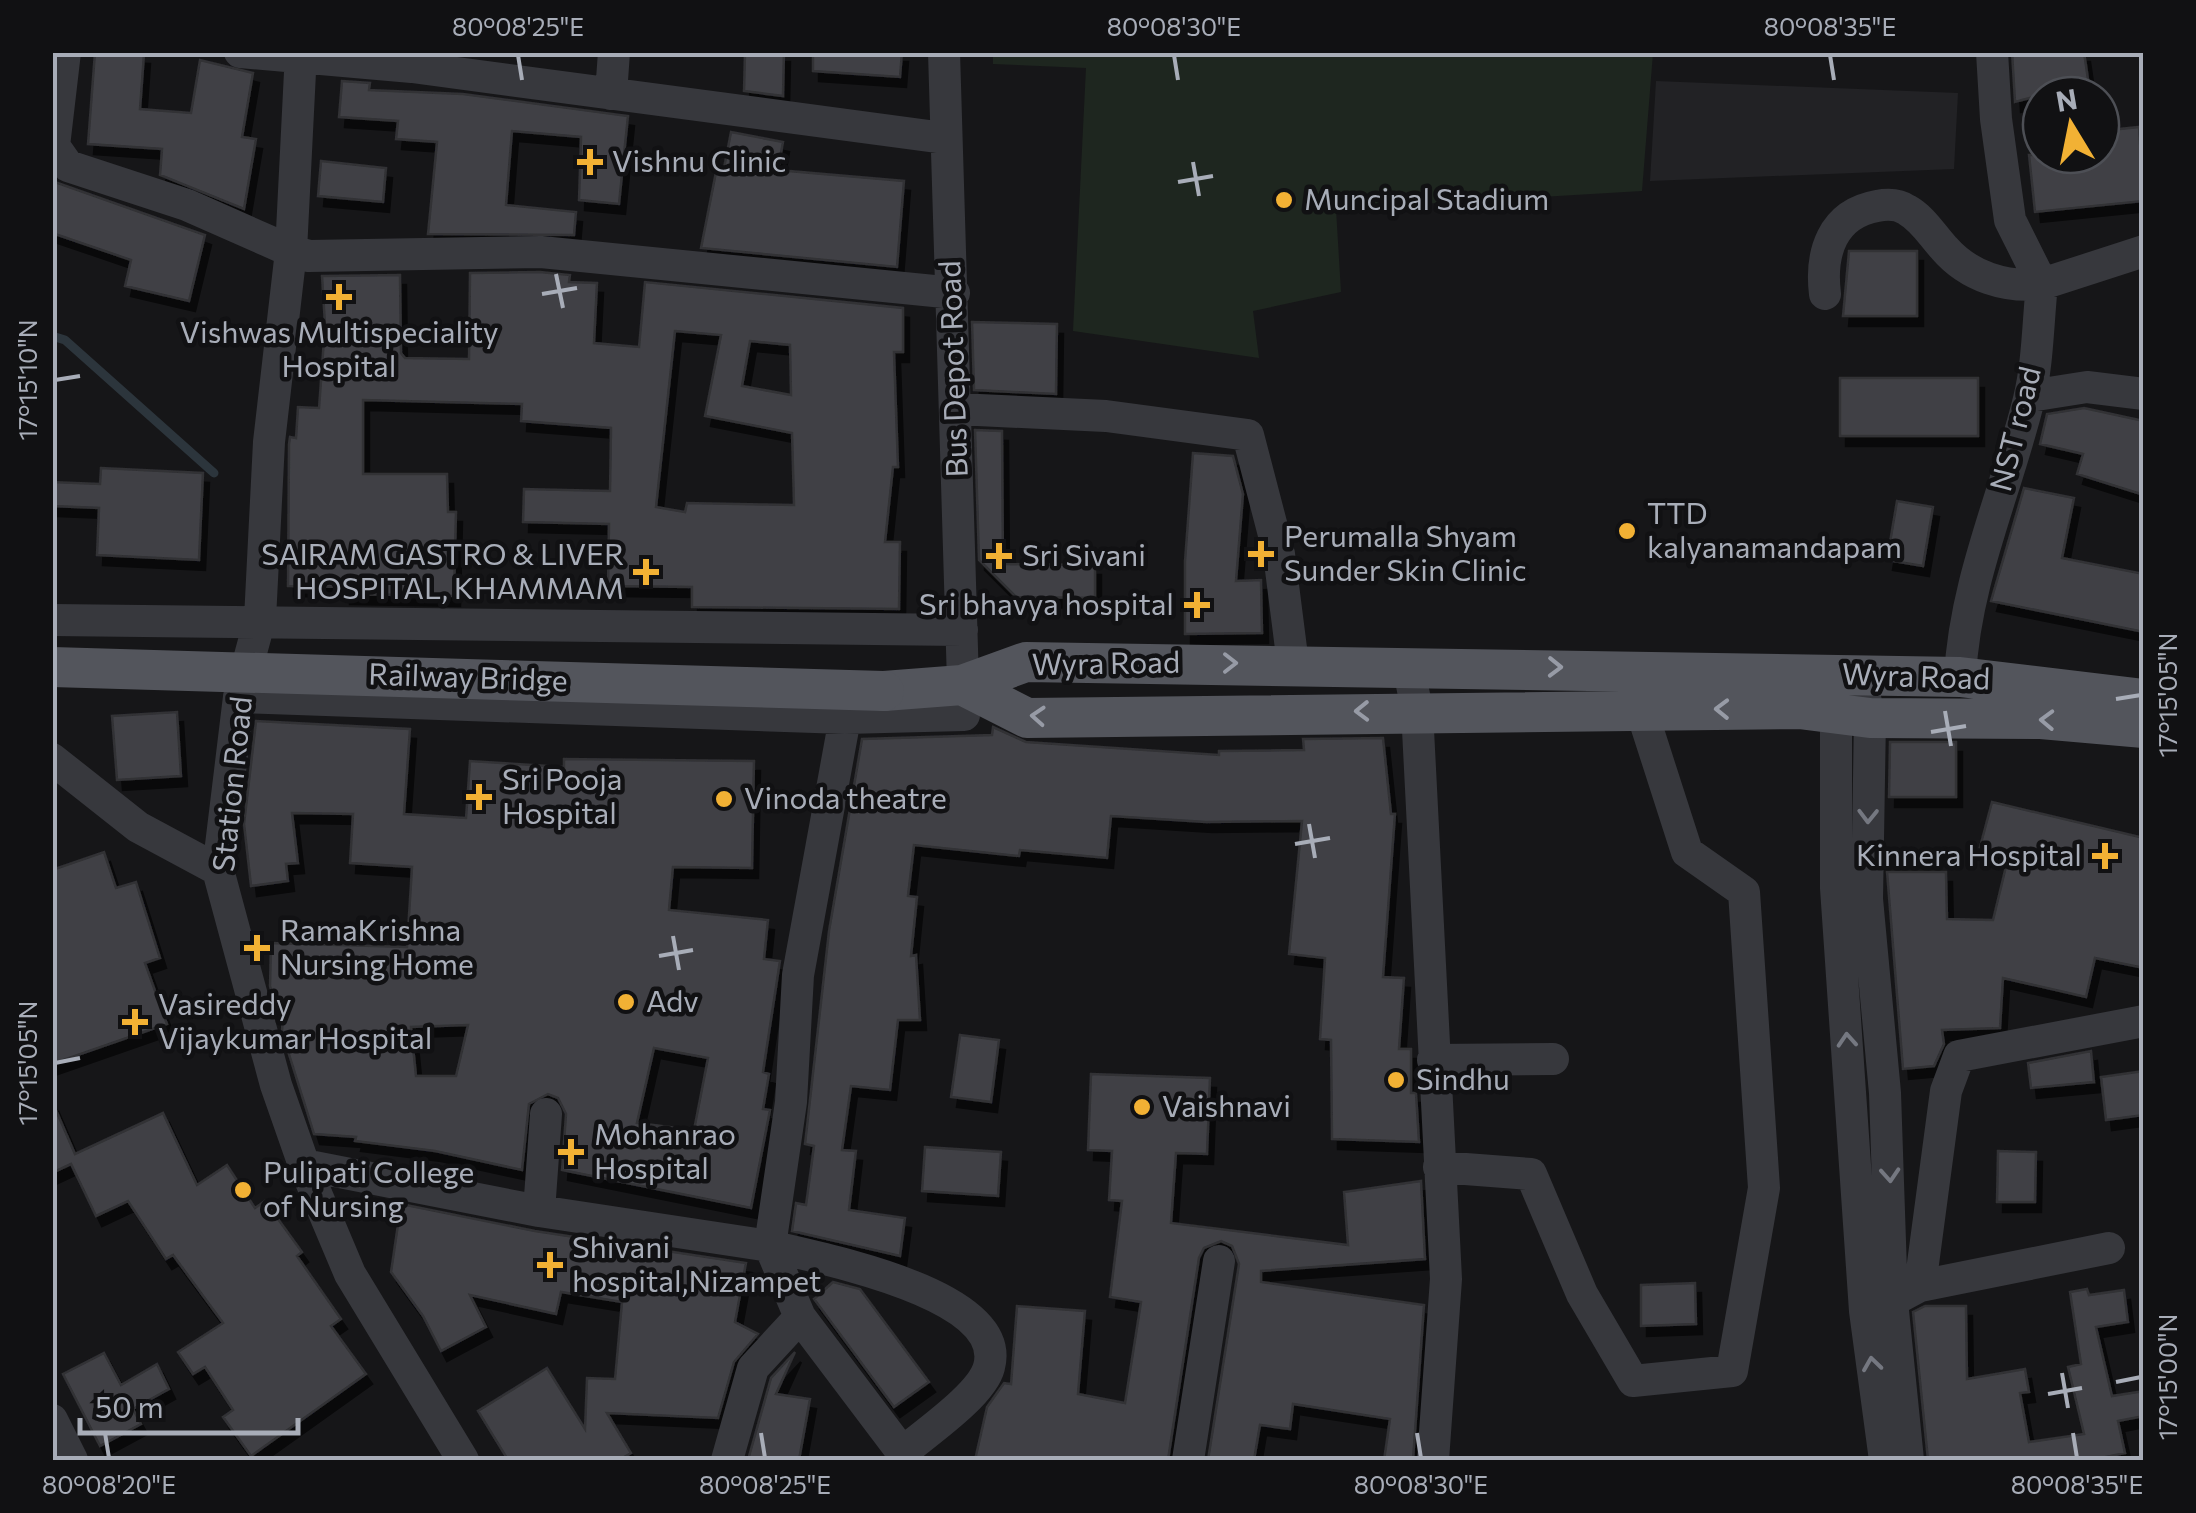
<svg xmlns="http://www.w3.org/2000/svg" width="2196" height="1513" font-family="Commissioner,sans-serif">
<defs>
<filter id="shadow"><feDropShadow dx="6" dy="10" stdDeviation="0" flood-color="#0009"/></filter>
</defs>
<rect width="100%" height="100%" fill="#161618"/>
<path fill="#222225" d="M1656 81 1958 93 1954 169 1650 181Z"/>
<path fill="#1e261f" d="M993 53H1653L1642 191 1336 209 1341 292 1253 311 1259 358 1073 331 1086 68 993 64Z"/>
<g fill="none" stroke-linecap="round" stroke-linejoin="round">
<path stroke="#2c353c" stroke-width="9" d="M52 336 65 340 214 473"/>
</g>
<path fill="#404145" stroke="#303034" stroke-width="2.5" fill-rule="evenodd" filter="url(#shadow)" d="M95 52 144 54 140 109 191 113 200 60 253 73 242 137 256 139 244 209 160 175 162 149 88 144Z
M745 52H784L783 96 744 91Z
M813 52H902L900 77 813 71Z
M2012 52H2084L2090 93 2041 95 2015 102Z
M342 81 370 83 369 90 463 94 628 116 619 204 579 200 581 137 512 131 506 205 576 212 574 235 428 234 437 142 396 139 398 121 339 117Z
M2139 127 2144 201 2035 212 2029 155H2101V131Z
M731 132 783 142 778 170 904 181 897 267 701 248 717 167 724 168Z
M321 161 386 168 383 202 318 196Z
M52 181 205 235 189 301 125 286 131 260 52 233Z
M1849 251H1917V316H1843Z
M540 272 570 275 569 282 597 283 594 343 639 347 645 282 903 308V352H894L898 467H893L885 542H900L899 609 692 607V587L608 586 609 524 523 522 524 489 610 491 611 428 521 421 522 404 363 400V474H447L448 512H456L454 596 344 594V587L288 586 289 444 290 437 296 438 298 407 319 408 325 325 322 276 400 275 401 353 405 358 469 359 470 273ZM675 331 721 335 705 416 792 433 794 505 687 503 685 512 656 507ZM750 341 790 345 791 395 742 386Z
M972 322 1057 324 1056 394 974 390Z
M1840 378H1978V436H1840Z
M2084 408 2144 421V495L2077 474 2083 454 2040 444 2047 414Z
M975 430 1002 431 1003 564 1095 565V598L1016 597 979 560Z
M1193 453 1233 456 1243 494 1236 581 1261 580 1262 633 1185 634V561Z
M101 468 203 473 199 560 97 555 99 508 52 506V482L100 484Z
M2024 488 2074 498 2062 558 2144 574V632L1991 601Z
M1897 501 1933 507 1923 566 1887 560Z
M177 712 181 776 117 780 112 716Z
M256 721 410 729 404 814 466 818 470 761 564 767V759L754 761 752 868 673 867 669 910 768 920 764 959 780 961 763 1072 769 1074 763 1109 770 1110 751 1208 562 1170 566 1114 558 1098 548 1094 529 1104 522 1170 435 1151 355 1141 356 1137 314 1134 282 1032 283 1008H276L270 986 271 943 407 947 412 867 350 863 353 814 292 813 298 863 286 864 288 881 251 886 244 824ZM468 1025 456 1076H416L411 1027ZM654 1048 708 1058 694 1130 637 1123Z
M993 727 1026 742 1219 755V751L1304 750 1303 739 1383 738 1391 814H1395L1383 977 1404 978 1399 1049H1411V1093H1416L1419 1142 1332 1139 1331 1040 1320 1039 1325 958 1289 954 1302 821 1206 822 1111 816 1107 858 1020 850 1019 856 914 845 908 896 917 897 911 956 916 955 920 1020H898L890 1090 851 1086 842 1150 856 1151 849 1210 905 1218 900 1256 792 1231 796 1203 806 1205 814 1146 805 1144 829 931 862 739 992 735Z
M1890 742H1956V797H1889Z
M1992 802 2144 838V968L2095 958 2086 997 2003 978 2000 1028 1942 1030 1944 1044 1934 1066 1903 1069 1887 872H1946L1947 919 1993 920 2009 854 1980 847Z
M104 852 116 888 136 882 160 958 145 963 167 1024 52 1064V870Z
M960 1035 999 1040 991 1102 951 1097Z
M2091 1051 2094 1082 2031 1088 2028 1063Z
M2144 1071V1115L2106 1120 2101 1077Z
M1091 1074 1210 1078 1207 1154 1176 1153 1171 1223 1348 1245 1344 1192 1421 1181 1425 1259 1261 1271V1282L1424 1305 1413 1460H1384L1390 1419 1293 1404 1290 1429 1260 1425 1254 1460H1208L1239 1264 1232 1246 1221 1241 1204 1248 1199 1258 1168 1460H975L987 1407 1004 1383 1011 1384 1017 1306 1085 1311 1078 1394 1125 1403 1141 1302 1110 1297 1122 1201 1109 1200 1112 1151 1088 1150Z
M52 1101 75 1154 163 1113 197 1185 227 1165 255 1208 265 1201 302 1252 297 1256 341 1319 331 1326 366 1374 251 1456 223 1417 233 1410 205 1367 193 1374 178 1352 223 1323 173 1255 166 1259 128 1201 96 1216 71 1164 52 1173Z
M925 1147 1001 1152 998 1196 922 1191Z
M1998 1151 2036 1152 2035 1202H1997Z
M401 1204 535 1231 746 1263 735 1322 758 1334 734 1362 718 1418 607 1413 631 1453 619 1460H508L478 1411 547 1368 585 1429 587 1378 615 1379 622 1302 561 1292 556 1314 470 1295 486 1327 441 1351 423 1316 391 1272Z
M833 1282 860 1289 929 1382 894 1407 814 1299Z
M1695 1283 1696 1324 1641 1326V1285Z
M2087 1289 2089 1295 2124 1290 2128 1322 2096 1327 2112 1396 2144 1391V1416L2118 1421 2125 1453 2092 1460H1928L1913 1312 1925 1306H1966L1967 1379 2025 1369 2029 1392 2020 1393 2029 1442 2084 1434 2068 1367 2081 1364 2070 1292Z
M795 1352 776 1394 810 1399 799 1460H748L771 1378Z
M104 1353 121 1385 157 1364 169 1389 133 1409 141 1424 100 1446 63 1374Z"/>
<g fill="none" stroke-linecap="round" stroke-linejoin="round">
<path stroke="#37383d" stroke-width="32" d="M65 52 54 146 68 166 187 205 291 251 309 256 541 252 954 293
M240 52 412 67 944 138
M301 52 291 251 269 442 260 619 239 697 218 870 276 1085 304 1165 350 1274 463 1460
M611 94 614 52
M1825 294C1820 253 1832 214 1877 206 1887 204 1898 204 1907 210 1923 219 1932 235 1944 248 1969 277 2006 288 2042 284L2010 220 1996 119 1992 52
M2030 396 2087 387 2144 394
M957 409 1106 416 1248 435 1279 554 1293 664
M52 620 962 630
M1408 665 1417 710 1446 1279 1433 1460
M1960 677C1965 579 2006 493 2029 399 2038 363 2038 321 2042 284L2144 251
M1836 688V888L1865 1311 1885 1460
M1864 694 1870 718 1867 899 1885 1093 1892 1301 1908 1460
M239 697 845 718 964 715 944 52
M52 759 138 827 218 870
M1433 1060 1553 1059
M304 1165 539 1211 770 1246 791 1102 798 975 845 718
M1439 1167 1531 1174 1582 1294 1633 1381 1732 1371 1764 1188 1744 892 1687 852 1641 709
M539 1211 546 1114
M770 1246C817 1258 1009 1293 989 1367 982 1395 924 1434 902 1453
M770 1246 800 1317 908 1460
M1920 1286 2109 1248
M1892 1301 1920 1286 1946 1091 1959 1056 2144 1021
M52 1420 72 1460
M727 1460 753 1368 800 1317
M1188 1460 1219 1261"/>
<path stroke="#53555c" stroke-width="40" d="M962 685 1027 718 1799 709 1870 718 2041 719 2144 728
M884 691 962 685 1026 662 1960 677 2144 699"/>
<path stroke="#53555c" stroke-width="40" d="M52 667 884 691"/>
</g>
<defs><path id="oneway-chevron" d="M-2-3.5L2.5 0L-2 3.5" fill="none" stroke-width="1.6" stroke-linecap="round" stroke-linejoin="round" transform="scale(2.5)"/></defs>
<g stroke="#979ba6">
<use href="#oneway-chevron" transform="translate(1230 663)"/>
<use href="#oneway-chevron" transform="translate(1555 667) rotate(1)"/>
<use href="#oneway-chevron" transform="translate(1722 709) rotate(-179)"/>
<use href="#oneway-chevron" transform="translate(1362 711) rotate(179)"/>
<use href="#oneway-chevron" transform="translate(1038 716) rotate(-176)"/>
<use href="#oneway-chevron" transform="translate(2047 720) rotate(-178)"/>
</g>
<g stroke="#757881">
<use href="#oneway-chevron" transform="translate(1868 816) rotate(91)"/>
<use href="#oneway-chevron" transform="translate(1847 1040) rotate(-94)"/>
<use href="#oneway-chevron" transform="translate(1890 1175) rotate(86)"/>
<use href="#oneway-chevron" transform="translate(1872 1364) rotate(-98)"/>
</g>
<path fill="none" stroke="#a8adb8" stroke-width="4" d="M518 55 522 80M1174 55 1178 80M1830 55 1834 80M1193 162 1199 196M1178 182 1213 176M556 274 563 308M542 294 577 288M55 380 80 376M2116 699 2141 695M1945 711 1951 746M1931 732 1966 726M1309 824 1315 858M1295 844 1330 838M673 936 679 970M659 956 693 950M55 1063 80 1058M2062 1373 2068 1408M2116 1382 2141 1377M2048 1394 2082 1388M105 1433 109 1458M761 1433 765 1458M1417 1433 1421 1458M2073 1433 2077 1458"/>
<g fill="#f2b134" stroke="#111113" stroke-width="4">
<path d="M585 147h10v10h10v10h-10v10h-10v-10h-10v-10h10z"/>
<circle cx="1284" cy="200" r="10"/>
<path d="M334 282h10v10h10v10h-10v10h-10v-10h-10v-10h10z"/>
<circle cx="1627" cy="531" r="10"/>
<path d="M1256 539h10v10h10v10h-10v10h-10v-10h-10v-10h10z"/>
<path d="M994 541h10v10h10v10h-10v10h-10v-10h-10v-10h10z"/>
<path d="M641 557h10v10h10v10h-10v10h-10v-10h-10v-10h10z"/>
<path d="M1192 590h10v10h10v10h-10v10h-10v-10h-10v-10h10z"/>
<path d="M474 782h10v10h10v10h-10v10h-10v-10h-10v-10h10z"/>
<circle cx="724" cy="799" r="10"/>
<path d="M2100 841h10v10h10v10h-10v10h-10v-10h-10v-10h10z"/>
<path d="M252 933h10v10h10v10h-10v10h-10v-10h-10v-10h10z"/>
<circle cx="626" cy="1002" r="10"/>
<path d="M130 1007h10v10h10v10h-10v10h-10v-10h-10v-10h10z"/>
<circle cx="1396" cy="1080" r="10"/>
<circle cx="1142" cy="1107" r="10"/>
<path d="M566 1137h10v10h10v10h-10v10h-10v-10h-10v-10h10z"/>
<circle cx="243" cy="1190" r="10"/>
<path d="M545 1250h10v10h10v10h-10v10h-10v-10h-10v-10h10z"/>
</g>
<g text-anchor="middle" stroke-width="9" stroke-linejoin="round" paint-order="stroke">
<g font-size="30" fill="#a8adb8" stroke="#111113" text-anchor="start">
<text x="612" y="172">Vishnu Clinic</text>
<text x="1304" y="210">Muncipal Stadium</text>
<text x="339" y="343" text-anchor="middle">Vishwas Multispeciality<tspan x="339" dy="34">Hospital</tspan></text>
<text x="1647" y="524">TTD<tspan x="1647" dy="34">kalyanamandapam</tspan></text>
<text x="1284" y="547">Perumalla Shyam<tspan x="1284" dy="34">Sunder Skin Clinic</tspan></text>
<text x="624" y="565" text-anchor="end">SAIRAM GASTRO &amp; LIVER<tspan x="624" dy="34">HOSPITAL, KHAMMAM</tspan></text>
<text x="1022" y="566">Sri Sivani</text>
<text x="1174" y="615" text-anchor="end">Sri bhavya hospital</text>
<text x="502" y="790">Sri Pooja<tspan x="502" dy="34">Hospital</tspan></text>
<text x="744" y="809">Vinoda theatre</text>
<text x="2082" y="866" text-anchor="end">Kinnera Hospital</text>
<text x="280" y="941">RamaKrishna<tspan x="280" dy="34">Nursing Home</tspan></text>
<text x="646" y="1012">Adv</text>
<text x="158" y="1015">Vasireddy<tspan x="158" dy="34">Vijaykumar Hospital</tspan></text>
<text x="1416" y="1090">Sindhu</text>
<text x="1162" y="1117">Vaishnavi</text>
<text x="594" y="1145">Mohanrao<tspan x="594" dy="34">Hospital</tspan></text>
<text x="263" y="1183">Pulipati College<tspan x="263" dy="34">of Nursing</tspan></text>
<text x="572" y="1258">Shivani<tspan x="572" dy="34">hospital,Nizampet</tspan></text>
</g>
<g font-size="30" fill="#a8adb8" stroke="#111113">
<text transform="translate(954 369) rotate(-92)" y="10">Bus Depot Road</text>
<text transform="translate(2016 429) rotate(-76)" y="10">NST road</text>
<text transform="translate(1106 664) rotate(-1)" y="10">Wyra Road</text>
<text transform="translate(1916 677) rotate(2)" y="10">Wyra Road</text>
<text transform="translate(468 678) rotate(2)" y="10">Railway Bridge</text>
<text transform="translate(233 784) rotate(-84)" y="10">Station Road</text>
</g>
</g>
<rect width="2196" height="1513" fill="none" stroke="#111113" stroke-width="110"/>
<g transform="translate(2071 125) rotate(350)"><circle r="48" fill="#111113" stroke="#4d4f55" stroke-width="2.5"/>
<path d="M0-8L18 38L0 25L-18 38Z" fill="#f2b134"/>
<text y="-15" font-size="28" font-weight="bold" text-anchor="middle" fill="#a8adb8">N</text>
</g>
<path d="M80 1418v15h218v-15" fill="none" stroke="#a8adb8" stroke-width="5"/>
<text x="95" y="1418" font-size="30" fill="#a8adb8" stroke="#111113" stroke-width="8" paint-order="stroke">50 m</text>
<rect x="55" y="55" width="2086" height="1403" fill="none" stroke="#a8adb8" stroke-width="4"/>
<g font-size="25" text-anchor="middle" fill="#a8adb8">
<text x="518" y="36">80°08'25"E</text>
<text x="1174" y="36">80°08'30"E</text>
<text x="1830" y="36">80°08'35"E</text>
<text transform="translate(28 380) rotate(-90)" y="9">17°15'10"N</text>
<text transform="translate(2168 695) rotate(-90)" y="9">17°15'05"N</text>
<text transform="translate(28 1063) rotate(-90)" y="9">17°15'05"N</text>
<text transform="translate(2168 1377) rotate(-90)" y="9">17°15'00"N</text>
<text x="109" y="1494">80°08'20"E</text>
<text x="765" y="1494">80°08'25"E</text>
<text x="1421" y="1494">80°08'30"E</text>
<text x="2077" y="1494">80°08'35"E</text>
</g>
</svg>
